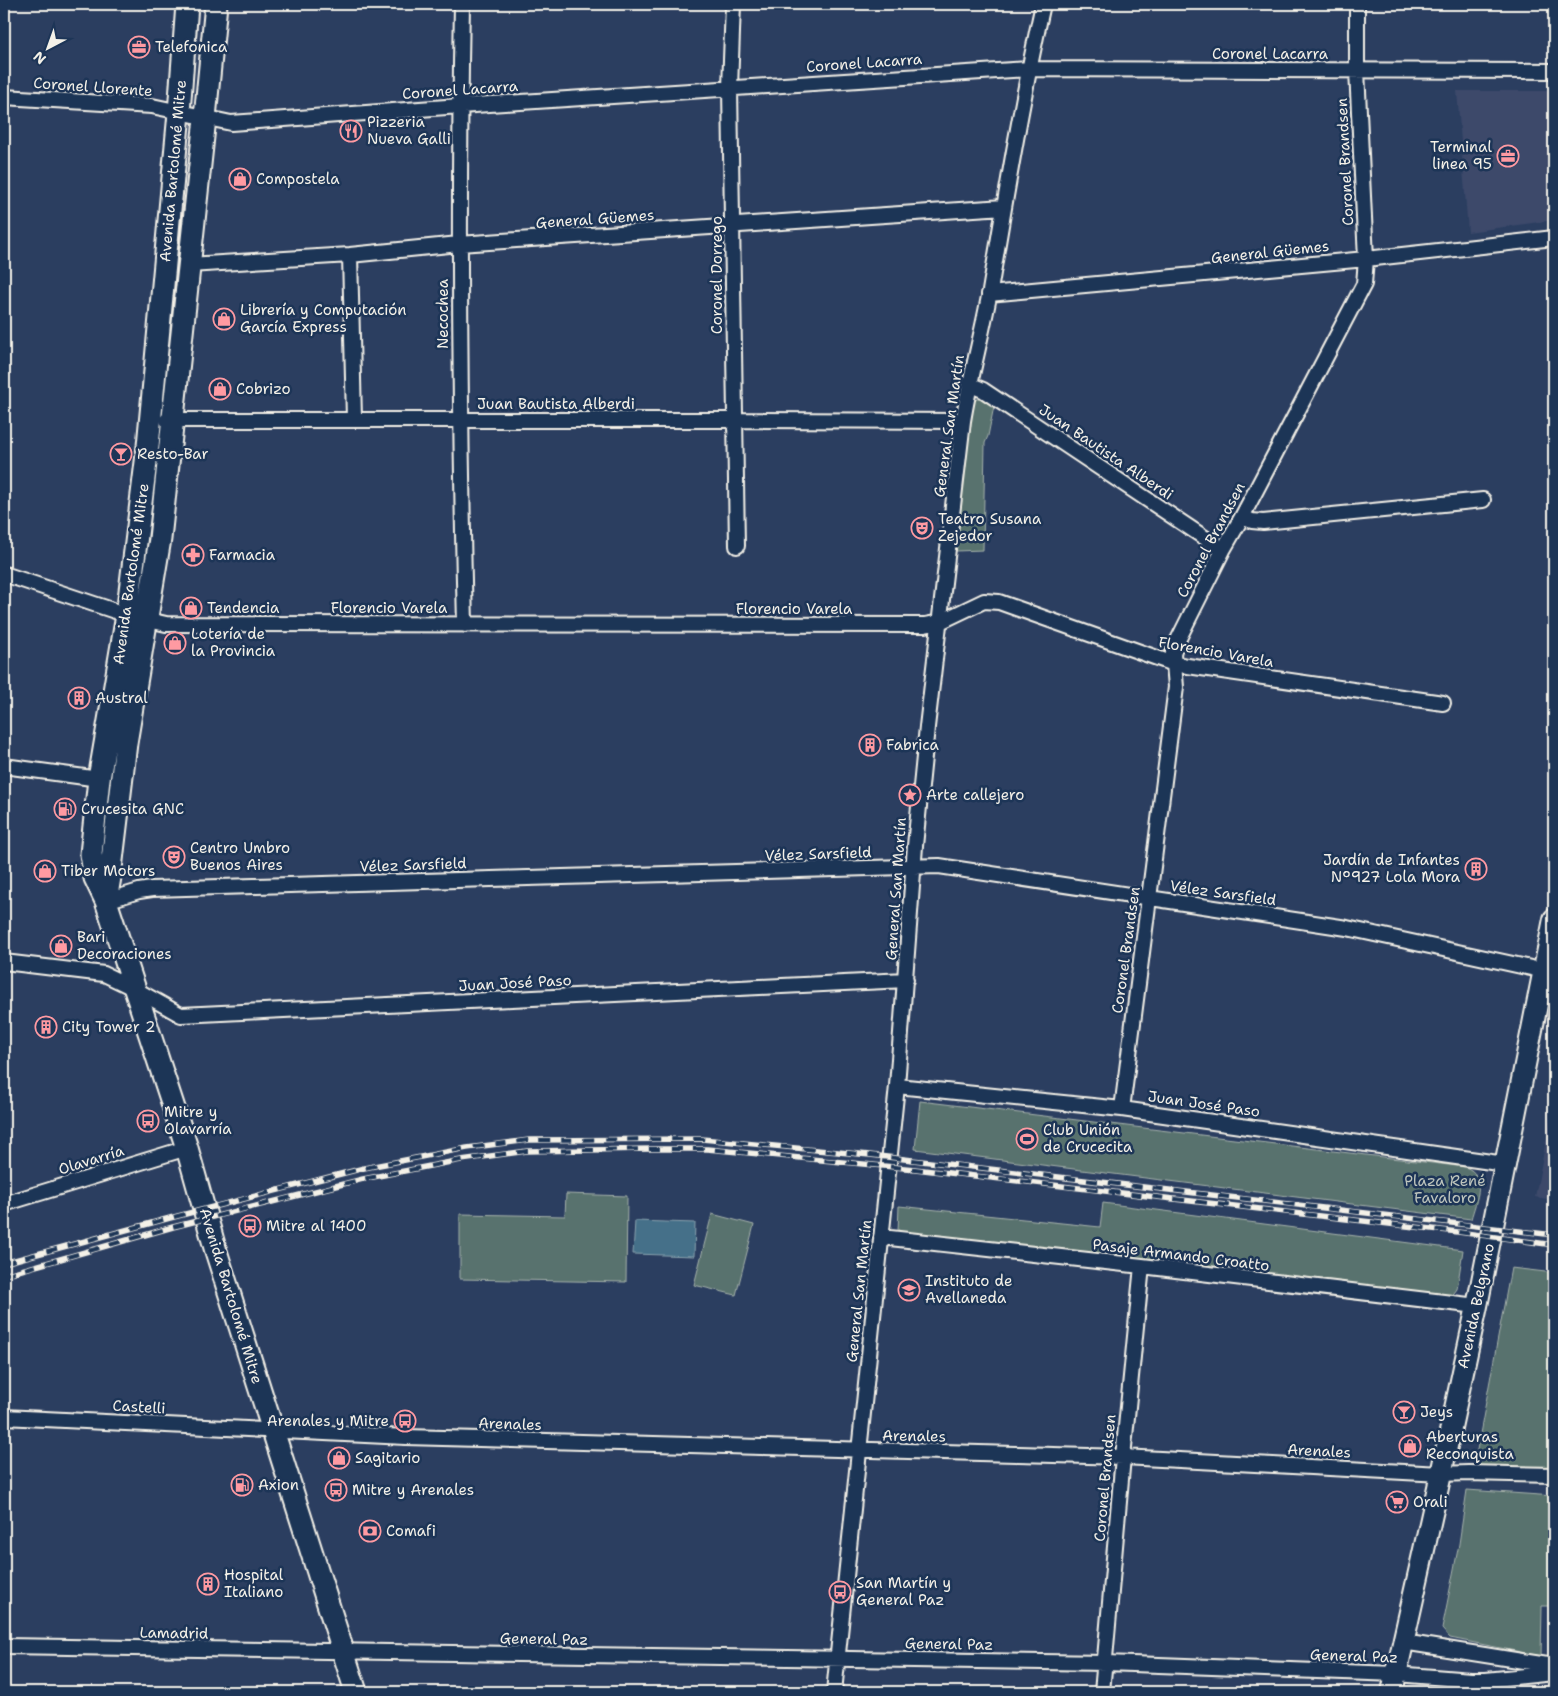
<svg xmlns="http://www.w3.org/2000/svg" width="1558" height="1696" font-family="'Shantell Sans',sans-serif">
<rect width="100%" height="100%" fill="#2b3e60"/>
<filter id="ink" filterUnits="userSpaceOnUse"><feTurbulence type="fractalNoise" baseFrequency=".02" numOctaves="2"/><feDisplacementMap in="SourceGraphic" scale="10" xChannelSelector="R" yChannelSelector="G"/><feConvolveMatrix kernelMatrix="1 2 1 2 8 2 1 2 1" color-interpolation-filters="sRGB"/></filter>
<g filter="url(#ink)">
<path fill="#3c496b" d="M1457 91H1554V220L1468 232Z
M1554 1100V1200L1535 1197Z
M1425 1687 1554 1689V1692H1424Z"/>
<path fill="#59726e" stroke="#a6b2ab" d="M981 397 994 406 988 436 985 443 983 550 956 551 972 402Z
M920 1101 1465 1167C1488 1175 1476 1201 1471 1219L915 1149Z
M566 1194 627 1196 626 1282 460 1279V1214L565 1216Z
M1103 1203 1463 1250 1457 1289 1451 1297 898 1231 899 1206 1100 1227Z
M712 1214 754 1225 736 1295 694 1285Z
M1511 1268 1554 1273V1469L1474 1466Z
M1467 1490 1554 1496V1606H1542L1541 1656 1450 1638 1442 1629 1459 1544Z"/>
<path fill="#457089" stroke="#8ba4af" d="M635 1221 695 1223 694 1256 633 1254Z"/>
<g fill="none" stroke-linecap="round" stroke-linejoin="round">
<g stroke="#f4f1e8" stroke-width="18">
<path id="street" d="M462 4C458 211 460 418 465 625
M733 4 730 88 737 546
M4 97 152 106 231 123 460 106 1028 69 1554 71
M350 255 354 419
M189 265 350 255 459 244 1004 207
M989 294 1366 259 1554 238
M969 384 983 390 1223 550
M167 420H734L963 421
M1242 517 1252 521 1263 522 1483 500
M4 574 127 615 166 624 925 625 940 622 984 601 999 602 1174 664 1443 703
M4 766 99 779
M106 901 139 891 152 889 939 866 1347 928 1554 973
M4 962 104 974 133 988 181 1015 906 980
M897 1086 1122 1109 1505 1164
M1122 1109 1176 687 1173 653 1176 644 1223 550 1242 517 1364 284 1366 259 1357 70V4
M4 1204 187 1148
M881 1237 1142 1266 1477 1306
M4 1417 406 1437 1123 1457 1441 1474 1468 1473 1554 1475
M1403 1642 1554 1666
M4 1646 1106 1663 1396 1674 1471 1680H1486L1554 1673
M834 1692 897 1086 915 846 927 727 963 421C970 378 982 335 990 291 1006 195 1022 99 1043 4
M1102 1692 1123 1457 1142 1266"/>
</g>
<g stroke="#f4f1e8" stroke-width="24">
<path id="secondary" d="M1392 1692 1441 1474 1477 1306 1554 919"/>
</g>
<g stroke="#f4f1e8" stroke-width="25">
<path id="primary" d="M187 4 179 113 148 446 127 615 99 779 91 854 95 878 106 901 187 1148 215 1248 356 1692
M106 901 110 877 126 743 160 539 205 118 216 4"/>
</g>
<use href="#street" stroke="#1d3557" stroke-width="14"/>
<use href="#secondary" stroke="#1d3557" stroke-width="20"/>
<use href="#primary" stroke="#1d3557" stroke-width="21"/>
<g stroke="#f4f1e8" stroke-width="5.5">
<path id="rail" d="M4 1263 170 1218 364 1168 467 1148 529 1140 702 1139 870 1155 1554 1235
M4 1275 173 1227 363 1179 461 1160 527 1151 651 1149H707L915 1169 1458 1232 1554 1245"/>
</g>
<use href="#rail" stroke="#1d3557" stroke-width="4" stroke-dasharray="11" stroke-linecap="butt"/>
</g>
</g>
<defs>
<g id="office-ring" transform="scale(1.125)"><circle r="9.5" fill="#1d3557" stroke="#ff9aa2" stroke-width="1.5"/><path d="M-6-3h4V-5.5h4V-3h4V5H-6ZM-1-4.5V-3h2v-1.5ZM-6 0V1H6V0Z" fill="#ff9aa2"/></g>
<g id="restaurant-ring" transform="scale(1.125)"><circle r="9.5" fill="#1d3557" stroke="#ff9aa2" stroke-width="1.5"/><path d="M-5-6h1v4h1v-4h1v4h1v-4h1v5L-1.5 .5V6h-2V.5L-5-1ZM5-6V6H3V1.5H1.5Q1.5-4 5-6Z" fill="#ff9aa2"/></g>
<g id="shop-ring" transform="scale(1.125)"><circle r="9.5" fill="#1d3557" stroke="#ff9aa2" stroke-width="1.5"/><path d="M-5-2.5h2.3a2.7 3.5 0 0 1 5.4 0H5L5.5 6h-11ZM-1.5-2.5h3a1.5 2.3 0 0 0-3 0Z" fill="#ff9aa2"/></g>
<g id="bar-ring" transform="scale(1.125)"><circle r="9.5" fill="#1d3557" stroke="#ff9aa2" stroke-width="1.5"/><path d="M-6-5H6L.8 .8V4.5H3.5V6h-7V4.5H-.8V.8Z" fill="#ff9aa2"/></g>
<g id="theatre-ring" transform="scale(1.125)"><circle r="9.5" fill="#1d3557" stroke="#ff9aa2" stroke-width="1.5"/><path d="M-5-5.5Q0-4 5-5.5V0Q5 5 0 6Q-5 5-5 0ZM-3.3-2.5H-1v1.5H-3.3ZM1-2.5H3.3v1.5H1ZM-2.8 1Q0 5.5 2.8 1Z" fill="#ff9aa2"/></g>
<g id="pharmacy-ring" transform="scale(1.125)"><circle r="9.5" fill="#1d3557" stroke="#ff9aa2" stroke-width="1.5"/><path d="M-2-6h4v4h4v4h-4v4h-4v-4h-4v-4h4Z" fill="#ff9aa2"/></g>
<g id="building-ring" transform="scale(1.125)"><circle r="9.5" fill="#1d3557" stroke="#ff9aa2" stroke-width="1.5"/><path d="M-4-6H4V6H1V3H-1V6H-4ZM-2.5-4.3h1.7v1.8h-1.7ZM.8-4.3h1.7v1.8H.8ZM-2.5-1h1.7V.8h-1.7ZM.8-1h1.7V.8H.8Z" fill="#ff9aa2"/></g>
<g id="sight-ring" transform="scale(1.125)"><circle r="9.5" fill="#1d3557" stroke="#ff9aa2" stroke-width="1.5"/><path d="M0-6L1.8-2.2L6-1.7L2.9 1.2L3.7 5.4L0 3.3L-3.7 5.4L-2.9 1.2L-6-1.7L-1.8-2.2Z" fill="#ff9aa2"/></g>
<g id="fuel-ring" transform="scale(1.125)"><circle r="9.5" fill="#1d3557" stroke="#ff9aa2" stroke-width="1.5"/><path d="M-5.5-6h7V0h2V4h1.3V-2.5L3-4.5l.8-.8L6-3V5H2.5V1h-1V6h-7ZM-4.2-4.7v3.2H.2V-4.7Z" fill="#ff9aa2"/></g>
<g id="bus-ring" transform="scale(1.125)"><circle r="9.5" fill="#1d3557" stroke="#ff9aa2" stroke-width="1.5"/><path d="M-5-6H5V4H4V6H2V4H-2V6H-4V4H-5ZM-3.5-4V0h7V-4ZM-3.5 1.2v1.5H-2V1.2ZM2 1.2v1.5H3.5V1.2Z" fill="#ff9aa2"/></g>
<g id="stadium-ring" transform="scale(1.125)"><circle r="9.5" fill="#1d3557" stroke="#ff9aa2" stroke-width="1.5"/><path d="M0-5a6.5 5 0 1 0 0 10a6.5 5 0 1 0 0-10ZM-3.5-1.8h7v3.6h-7Z" fill="#ff9aa2"/></g>
<g id="school-ring" transform="scale(1.125)"><circle r="9.5" fill="#1d3557" stroke="#ff9aa2" stroke-width="1.5"/><path d="M0-5L7-2L0 1L-7-2ZM-4 1L0 2.5L4 1V4Q0 6-4 4Z" fill="#ff9aa2"/></g>
<g id="supermarket-ring" transform="scale(1.125)"><circle r="9.5" fill="#1d3557" stroke="#ff9aa2" stroke-width="1.5"/><path d="M-6-5.5h2.5l.6 2H6L4.5 2H-2.5L-4.4-4H-6ZM-1.5 3.2a1.3 1.3 0 1 0 .1 0ZM3 3.2a1.3 1.3 0 1 0 .1 0Z" fill="#ff9aa2"/></g>
<g id="bank-ring" transform="scale(1.125)"><circle r="9.5" fill="#1d3557" stroke="#ff9aa2" stroke-width="1.5"/><path d="M-6-4H6V4H-6ZM0-2.3a2.3 2.3 0 1 0 0 4.6a2.3 2.3 0 1 0 0-4.6Z" fill="#ff9aa2"/></g>
</defs>
<g fill-rule="evenodd">
<use href="#office-ring" x="139" y="47"/>
<use href="#restaurant-ring" x="351" y="131"/>
<use href="#office-ring" x="1508" y="156"/>
<use href="#shop-ring" x="240" y="179"/>
<use href="#shop-ring" x="224" y="319"/>
<use href="#shop-ring" x="220" y="389"/>
<use href="#bar-ring" x="121" y="454"/>
<use href="#theatre-ring" x="922" y="528"/>
<use href="#pharmacy-ring" x="193" y="555"/>
<use href="#shop-ring" x="191" y="608"/>
<use href="#shop-ring" x="175" y="643"/>
<use href="#building-ring" x="79" y="698"/>
<use href="#building-ring" x="870" y="745"/>
<use href="#sight-ring" x="910" y="795"/>
<use href="#fuel-ring" x="65" y="809"/>
<use href="#theatre-ring" x="174" y="857"/>
<use href="#building-ring" x="1476" y="869"/>
<use href="#shop-ring" x="45" y="871"/>
<use href="#shop-ring" x="61" y="946"/>
<use href="#building-ring" x="46" y="1027"/>
<use href="#bus-ring" x="148" y="1121"/>
<use href="#stadium-ring" x="1027" y="1139"/>
<use href="#bus-ring" x="250" y="1226"/>
<use href="#school-ring" x="909" y="1290"/>
<use href="#bar-ring" x="1404" y="1412"/>
<use href="#bus-ring" x="405" y="1421"/>
<use href="#shop-ring" x="1410" y="1446"/>
<use href="#shop-ring" x="339" y="1458"/>
<use href="#fuel-ring" x="242" y="1485"/>
<use href="#bus-ring" x="336" y="1490"/>
<use href="#supermarket-ring" x="1397" y="1502"/>
<use href="#bank-ring" x="370" y="1531"/>
<use href="#building-ring" x="208" y="1584"/>
<use href="#bus-ring" x="840" y="1592"/>
</g>
<g text-anchor="middle" stroke-width="5" stroke-linejoin="round" paint-order="stroke">
<g font-size="15" fill="#f4f1e8" stroke="#1d3557" text-anchor="start">
<text x="155" y="52">Telefonica</text>
<text x="367" y="127">Pizzeria<tspan x="367" dy="17">Nueva Galli</tspan></text>
<text x="1492" y="152" text-anchor="end">Terminal<tspan x="1492" dy="17">linea 95</tspan></text>
<text x="256" y="184">Compostela</text>
<text x="240" y="315">Librería y Computación<tspan x="240" dy="17">García Express</tspan></text>
<text x="236" y="394">Cobrizo</text>
<text x="137" y="459">Resto-Bar</text>
<text x="938" y="524">Teatro Susana<tspan x="938" dy="17">Zejedor</tspan></text>
<text x="209" y="560">Farmacia</text>
<text x="207" y="613">Tendencia</text>
<text x="191" y="639">Lotería de<tspan x="191" dy="17">la Provincia</tspan></text>
<text x="95" y="703">Austral</text>
<text x="886" y="750">Fabrica</text>
<text x="926" y="800">Arte callejero</text>
<text x="81" y="814">Crucesita GNC</text>
<text x="190" y="853">Centro Umbro<tspan x="190" dy="17">Buenos Aires</tspan></text>
<text x="1460" y="865" text-anchor="end">Jardín de Infantes<tspan x="1460" dy="17">N°927 Lola Mora</tspan></text>
<text x="61" y="876">Tiber Motors</text>
<text x="77" y="942">Bari<tspan x="77" dy="17">Decoraciones</tspan></text>
<text x="62" y="1032">City Tower 2</text>
<text x="164" y="1117">Mitre y<tspan x="164" dy="17">Olavarría</tspan></text>
<text x="1043" y="1135">Club Unión<tspan x="1043" dy="17">de Crucecita</tspan></text>
<text x="266" y="1231">Mitre al 1400</text>
<text x="925" y="1286">Instituto de<tspan x="925" dy="17">Avellaneda</tspan></text>
<text x="1420" y="1417">Jeys</text>
<text x="389" y="1426" text-anchor="end">Arenales y Mitre</text>
<text x="1426" y="1442">Aberturas<tspan x="1426" dy="17">Reconquista</tspan></text>
<text x="355" y="1463">Sagitario</text>
<text x="258" y="1490">Axion</text>
<text x="352" y="1495">Mitre y Arenales</text>
<text x="1413" y="1507">Orali</text>
<text x="386" y="1536">Comafi</text>
<text x="224" y="1580">Hospital<tspan x="224" dy="17">Italiano</tspan></text>
<text x="856" y="1588">San Martín y<tspan x="856" dy="17">General Paz</tspan></text>
</g>
<g font-size="15" fill="#f4f1e8" stroke="#1d3557">
<text x="1270" y="59">Coronel Lacarra</text>
<text transform="translate(864 63) rotate(-4)" y="5">Coronel Lacarra</text>
<text transform="translate(93 87) rotate(4)" y="5">Coronel Llorente</text>
<text transform="translate(460 90) rotate(-4)" y="5">Coronel Lacarra</text>
<text transform="translate(1345 162) rotate(-93)" y="5">Coronel Brandsen</text>
<text transform="translate(173 171) rotate(-85)" y="5">Avenida Bartolomé Mitre</text>
<text transform="translate(595 219) rotate(-4)" y="5">General Güemes</text>
<text transform="translate(1270 252) rotate(-6)" y="5">General Güemes</text>
<text transform="translate(717 275) rotate(-90)" y="5">Coronel Dorrego</text>
<text transform="translate(443 314) rotate(-90)" y="5">Necochea</text>
<text x="556" y="409">Juan Bautista Alberdi</text>
<text transform="translate(949 426) rotate(-82)" y="5">General San Martín</text>
<text transform="translate(1106 452) rotate(34)" y="5">Juan Bautista Alberdi</text>
<text transform="translate(1211 540) rotate(-62)" y="5">Coronel Brandsen</text>
<text transform="translate(131 574) rotate(-82)" y="5">Avenida Bartolomé Mitre</text>
<text x="389" y="613">Florencio Varela</text>
<text x="794" y="614">Florencio Varela</text>
<text transform="translate(1216 652) rotate(10)" y="5">Florencio Varela</text>
<text transform="translate(818 854) rotate(-2)" y="5">Vélez Sarsfield</text>
<text transform="translate(413 865) rotate(-2)" y="5">Vélez Sarsfield</text>
<text transform="translate(896 889) rotate(-86)" y="5">General San Martín</text>
<text transform="translate(1223 893) rotate(8)" y="5">Vélez Sarsfield</text>
<text transform="translate(1126 950) rotate(-82)" y="5">Coronel Brandsen</text>
<text transform="translate(515 983) rotate(-3)" y="5">Juan José Paso</text>
<text transform="translate(1204 1104) rotate(8)" y="5">Juan José Paso</text>
<text transform="translate(91 1160) rotate(-17)" y="5">Olavarría</text>
<text transform="translate(1181 1255) rotate(7)" y="5">Pasaje Armando Croatto</text>
<text transform="translate(859 1291) rotate(-84)" y="5">General San Martín</text>
<text transform="translate(231 1296) rotate(73)" y="5">Avenida Bartolomé Mitre</text>
<text transform="translate(1476 1306) rotate(-78)" y="5">Avenida Belgrano</text>
<text transform="translate(139 1407) rotate(3)" y="5">Castelli</text>
<text transform="translate(510 1424) rotate(2)" y="5">Arenales</text>
<text transform="translate(914 1436) rotate(1)" y="5">Arenales</text>
<text transform="translate(1319 1451) rotate(3)" y="5">Arenales</text>
<text transform="translate(1105 1478) rotate(-85)" y="5">Coronel Brandsen</text>
<text transform="translate(174 1633) rotate(1)" y="5">Lamadrid</text>
<text transform="translate(544 1639) rotate(1)" y="5">General Paz</text>
<text transform="translate(949 1644) rotate(1)" y="5">General Paz</text>
<text transform="translate(1354 1656) rotate(2)" y="5">General Paz</text>
</g>
<g font-size="15" fill="#bec5bd" stroke="#1d3557">
<text x="1445" y="1186">Plaza René<tspan x="1445" dy="17">Favaloro</tspan></text>
</g>
</g>
<rect width="1558" height="1696" fill="none" stroke="#1d3557" stroke-width="20"/>
<rect x="10" y="10" width="1538" height="1676" fill="none" stroke="#f4f1e8" stroke-width="2" filter="url(#ink)"/>
<g transform="translate(48 48) rotate(221)" stroke="#1d3557" stroke-width="4" paint-order="stroke">
<path d="M0-4L9 19L0 12L-9 19Z" fill="#f4f1e8"/>
<text y="-8" font-size="14" font-weight="bold" text-anchor="middle" fill="#f4f1e8">N</text>
</g>
</svg>
